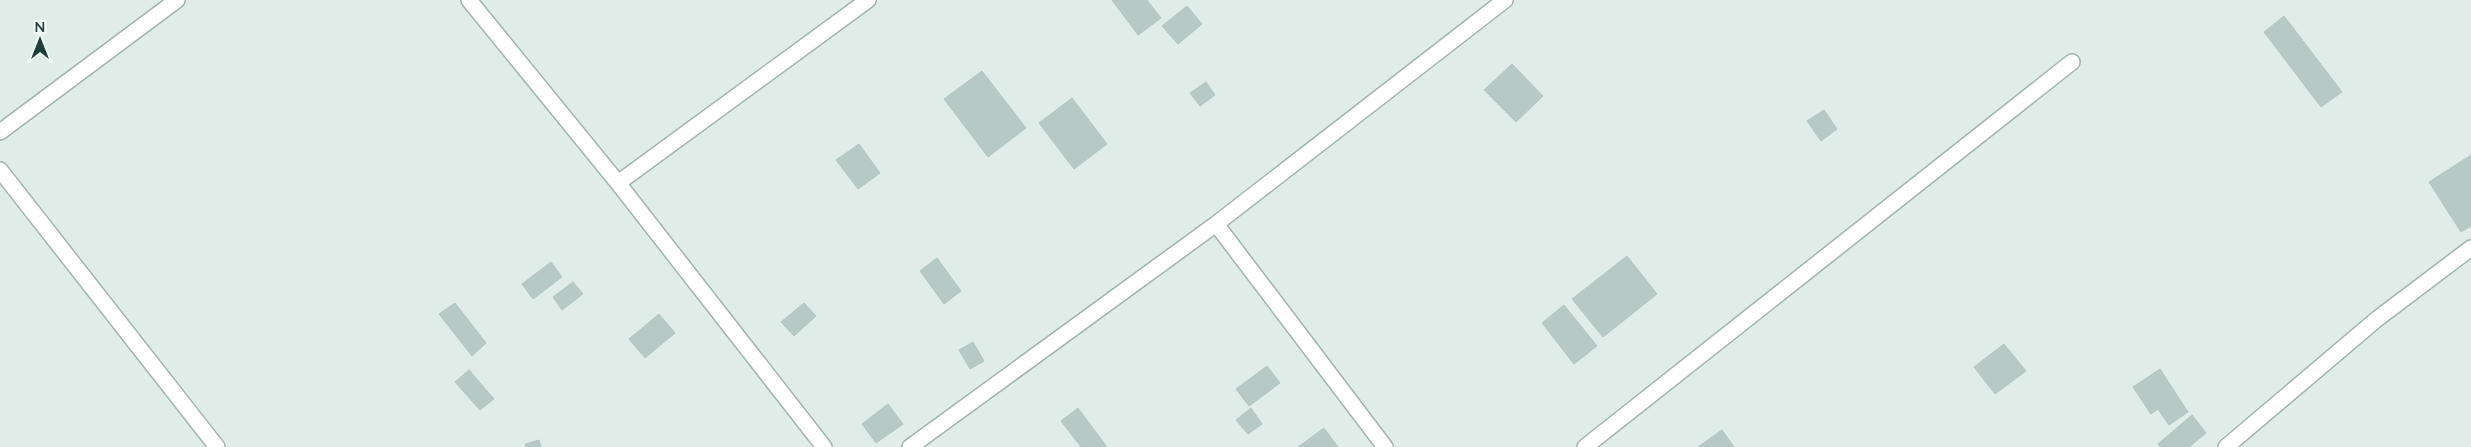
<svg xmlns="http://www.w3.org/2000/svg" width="2471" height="447" font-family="Lato,sans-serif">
<rect width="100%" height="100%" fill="#dfece8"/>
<path fill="#b7c9c5" stroke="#b1c6c0" d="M1112 0H1147L1161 18 1138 35Z
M1187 6 1202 24 1178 44 1162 26Z
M2284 16 2342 92 2321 107 2264 32Z
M1512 64 1543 96 1516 122 1484 90Z
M982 71 1026 128 988 157 944 99Z
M1206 82 1215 95 1200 106 1190 93Z
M1072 98 1107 144 1074 169 1039 123Z
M1824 110 1837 129 1821 141 1807 121Z
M859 144 880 173 858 189 836 160Z
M2471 155V226L2461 232 2429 182Z
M1627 256 1657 294 1603 337 1572 299Z
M937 258 961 291 944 304 920 271Z
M551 262 562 277 533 299 522 284Z
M573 282 583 294 562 310 553 297Z
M455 303 486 343 472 356 439 314Z
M804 303 816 316 794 336 781 322Z
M1564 305 1597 346 1574 364 1542 323Z
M659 314 675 333 645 358 629 339Z
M973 342 984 361 970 369 959 350Z
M2004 344 2026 371 1995 394 1974 367Z
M1267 366 1280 383 1249 406 1236 389Z
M2160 369 2188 412 2169 425 2158 409 2151 414 2133 387Z
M469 370 494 399 480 410 455 382Z
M888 404 903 424 876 443 862 424Z
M1078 408 1107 447H1081L1061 421Z
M1251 408 1262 424 1248 434 1236 420Z
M2192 415 2206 433 2189 447H2160L2158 444Z
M1324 428 1338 447H1298Z
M1722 430 1734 447H1698Z
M539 440 541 447H526L525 444Z"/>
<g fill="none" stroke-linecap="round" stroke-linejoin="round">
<g stroke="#a2b4b0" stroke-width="18">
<path id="minor" d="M469 0 618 183 824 447
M0 132 177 0
M0 170 217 447
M618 183 868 0
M1216 224 1385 447
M910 447 1216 224 1505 0
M1585 447 2072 62
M2226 447 2377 319 2471 248"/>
</g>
<use href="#minor" stroke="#fff" stroke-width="15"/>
</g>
<g transform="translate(40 40)" stroke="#f0f8f5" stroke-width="4" paint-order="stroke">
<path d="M0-4L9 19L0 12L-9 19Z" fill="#1f3d3a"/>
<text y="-8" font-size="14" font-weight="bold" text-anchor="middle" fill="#1f3d3a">N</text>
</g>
</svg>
